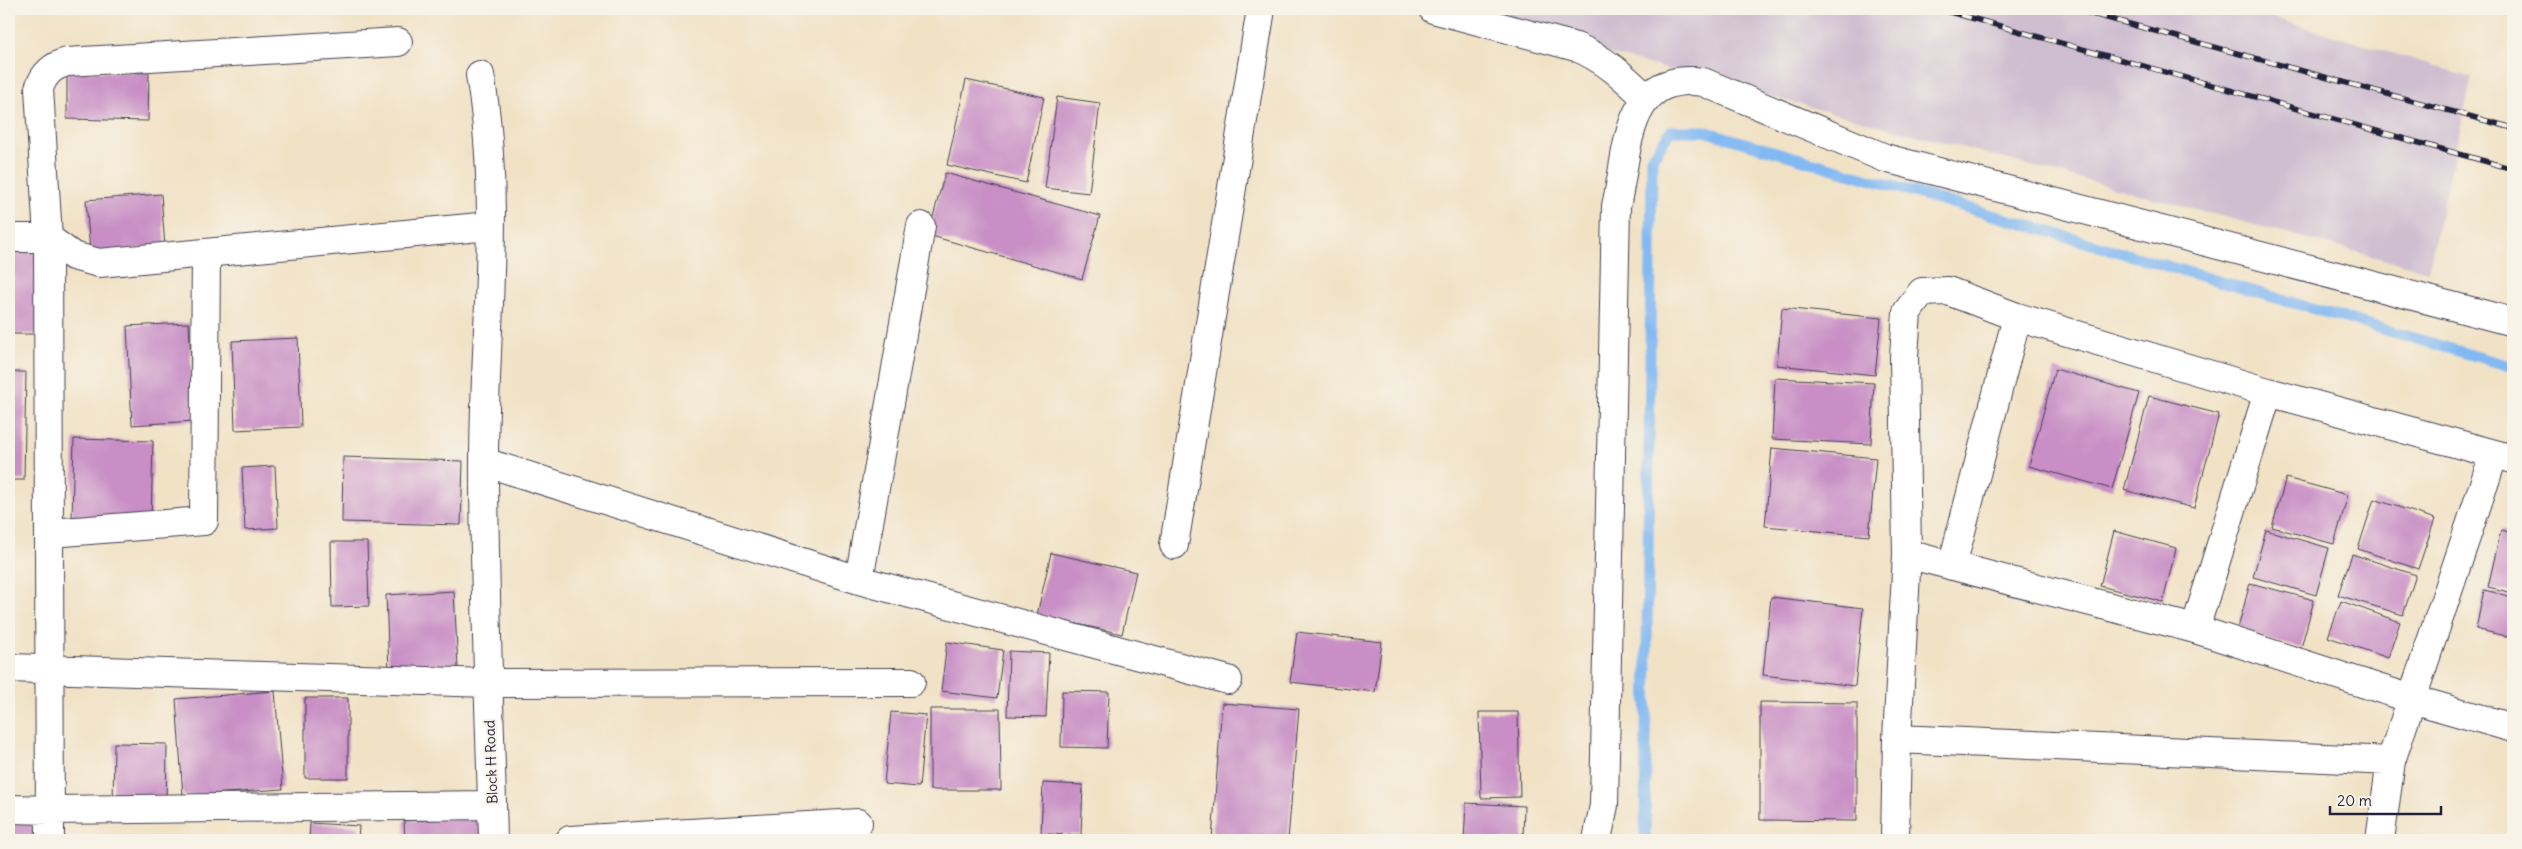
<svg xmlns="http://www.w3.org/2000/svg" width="2522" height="849" font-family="Delius,sans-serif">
<rect width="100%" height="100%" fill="#f7f3e8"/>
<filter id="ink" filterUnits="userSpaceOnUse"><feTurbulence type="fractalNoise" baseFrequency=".02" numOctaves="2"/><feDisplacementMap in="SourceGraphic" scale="10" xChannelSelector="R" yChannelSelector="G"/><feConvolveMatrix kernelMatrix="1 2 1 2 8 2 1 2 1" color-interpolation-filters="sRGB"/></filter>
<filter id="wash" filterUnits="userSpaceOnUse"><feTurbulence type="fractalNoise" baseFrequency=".0096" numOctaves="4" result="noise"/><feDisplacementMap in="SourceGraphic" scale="20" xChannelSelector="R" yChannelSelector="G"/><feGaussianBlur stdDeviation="1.12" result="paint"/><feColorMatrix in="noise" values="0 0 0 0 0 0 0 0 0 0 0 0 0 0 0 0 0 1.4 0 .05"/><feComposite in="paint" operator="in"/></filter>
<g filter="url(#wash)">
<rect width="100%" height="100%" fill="#f1e2c6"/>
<path fill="#cebed0" d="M1441 9H2244L2472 77 2428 271Z"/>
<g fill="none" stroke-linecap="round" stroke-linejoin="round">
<path stroke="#83b9f2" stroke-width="11" d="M1645 840 1652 158 1671 131H1704L2513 367"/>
</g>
<g id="blocks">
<path fill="#c88ec5" d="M9 9H11L10 37H9Z
M67 71 149 73 148 121 67 119Z
M966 80 1044 97 1026 183 947 165Z
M1057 97 1100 103 1089 193 1045 188Z
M945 173 1100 216 1082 279 928 235Z
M161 194 165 247 90 252 86 200Z
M9 251H41L42 334H9Z
M1782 308 1881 318 1875 375 1777 365Z
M189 323 194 421 132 425 127 326Z
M298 338 301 427 235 430 232 341Z
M2055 369 2139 393 2112 489 2029 466Z
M9 372H26L24 480H9Z
M1775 378 1874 383 1871 444 1772 439Z
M2149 396 2219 414 2194 508 2124 490Z
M74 439 153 441 151 522 72 520Z
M1772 448 1876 458 1869 536 1765 526Z
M343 457 463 461 461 525 342 522Z
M275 466 278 528 245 530 242 468Z
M2286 478 2348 495 2334 544 2272 527Z
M2374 499 2435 519 2418 569 2358 549Z
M2266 530 2329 548 2316 595 2253 577Z
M2501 530 2513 533V593L2488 587Z
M2114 531 2176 548 2163 602 2100 586Z
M331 542H367L369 606 332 607Z
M1051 553 1136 572 1122 634 1037 615Z
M2352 554 2416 575 2403 615 2338 595Z
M2250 583 2314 600 2301 648 2237 632Z
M2484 590 2513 597V638L2476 629Z
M454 591 458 668 389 671 386 595Z
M1771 597 1863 608 1855 686 1763 675Z
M2341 601 2400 622 2388 658 2328 637Z
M1297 632 1382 642 1375 692 1290 682Z
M947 642 1003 650 997 698 941 691Z
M1009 651 1049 653 1046 717 1007 716Z
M275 691 283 789 183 796 176 699Z
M1062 691 1109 692 1107 748 1061 747Z
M305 698H348V778H305Z
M1760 702 1857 703V821L1760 820Z
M1222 703 1299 709 1288 840H1212Z
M930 709H1000L1001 790H930Z
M891 712 926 715 919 787 884 784Z
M1479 712H1518L1520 797 1481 798Z
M114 743 167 744 166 808H113Z
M1043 783 1083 785 1081 835 1041 834Z
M1466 803 1524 806 1523 840H1464Z
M9 813 40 815 39 840H9Z
M489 817 490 840H405L404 821Z
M310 823 359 826 358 840H309Z"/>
</g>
</g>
<g filter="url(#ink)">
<use href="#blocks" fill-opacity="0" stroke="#413f50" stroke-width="1"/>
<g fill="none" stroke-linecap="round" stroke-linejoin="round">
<g stroke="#413f50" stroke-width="30">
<path id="minor" d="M1433 9 1576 47C1605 59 1624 77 1646 98
M480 75C502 202 484 334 484 463 484 589 490 715 493 840
M9 238H48L73 256 99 263 490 226
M484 462 859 580 1228 680
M51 533 204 521 206 253
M1174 545 1261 9
M1907 554 2195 629 2412 699 2513 728
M1952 566 2017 317
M859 580 921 226
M2195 629 2268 392
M9 668 489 683 911 682
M2391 761 1897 739 1907 554 1904 356 1907 312 1922 292 1948 291 2017 317 2268 392 2513 459
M9 809 51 810 492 805
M50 840 48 238 39 88C44 74 52 66 67 62L398 42
M570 840 858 823
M1597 840 1604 805 1616 206C1629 153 1623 71 1703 82L1885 158 2513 322
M1895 840 1897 739
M2380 840 2391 761 2494 454"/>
</g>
<use href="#minor" stroke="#fff" stroke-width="28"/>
<g stroke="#22223b" stroke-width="5.5">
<path id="rail" d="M1939 9 2513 169
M2074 9 2513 128"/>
</g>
<use href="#rail" stroke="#f7f3e8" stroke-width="4" stroke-dasharray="11" stroke-linecap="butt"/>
</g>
</g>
<g text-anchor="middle" stroke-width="4.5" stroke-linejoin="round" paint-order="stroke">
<g font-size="14" fill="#22223b" stroke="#f7f3e8">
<text transform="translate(491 762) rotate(-92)" y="5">Block H Road</text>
</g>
</g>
<rect width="2522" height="849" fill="none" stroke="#f7f3e8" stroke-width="30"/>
<path d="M2330 806v8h111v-8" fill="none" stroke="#22223b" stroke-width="2.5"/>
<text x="2337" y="806" font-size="15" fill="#22223b" stroke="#f7f3e8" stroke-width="4" paint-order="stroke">20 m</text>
</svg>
